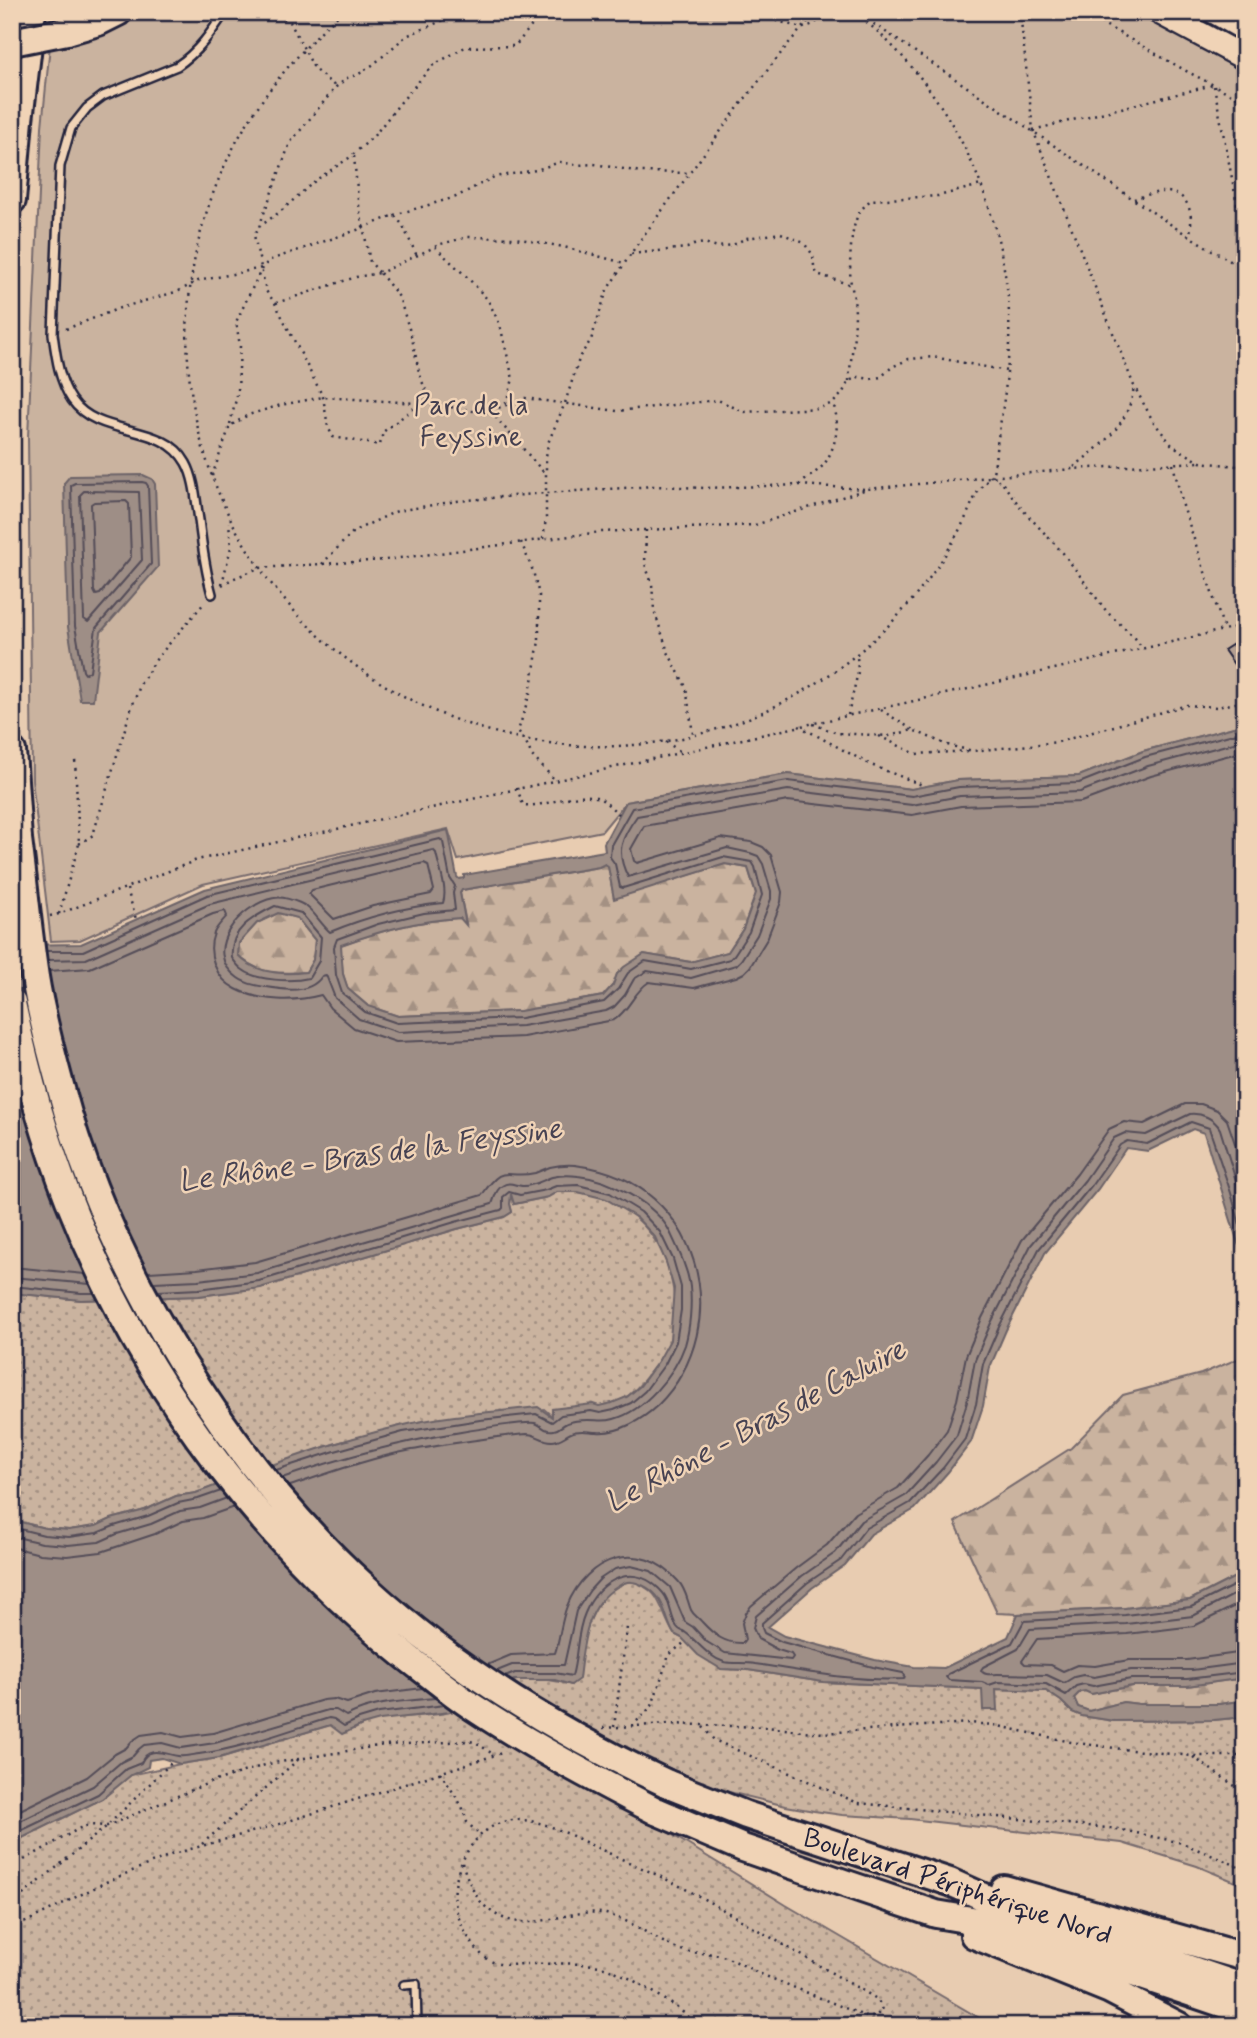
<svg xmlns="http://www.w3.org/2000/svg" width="1257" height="2038" font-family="Mynerve,sans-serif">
<defs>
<pattern id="grass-dots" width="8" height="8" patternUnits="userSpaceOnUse" patternTransform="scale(1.75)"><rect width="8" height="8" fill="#cab39f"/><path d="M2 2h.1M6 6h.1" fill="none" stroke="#a49183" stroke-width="1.8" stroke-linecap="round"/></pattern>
<pattern id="forest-firs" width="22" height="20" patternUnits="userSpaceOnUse" patternTransform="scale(1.75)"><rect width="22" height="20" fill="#cab39f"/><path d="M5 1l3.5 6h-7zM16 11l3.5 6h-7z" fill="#a49183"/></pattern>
</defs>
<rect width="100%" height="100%" fill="#e8ccb1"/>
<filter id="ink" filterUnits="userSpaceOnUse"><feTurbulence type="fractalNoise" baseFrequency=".0143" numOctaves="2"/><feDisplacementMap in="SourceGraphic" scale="14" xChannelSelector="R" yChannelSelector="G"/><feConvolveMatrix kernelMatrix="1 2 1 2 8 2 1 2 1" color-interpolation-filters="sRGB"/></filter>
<g filter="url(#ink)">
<path fill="url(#grass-dots)" stroke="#766a6d" stroke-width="2" d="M557 1192C563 1192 571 1191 578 1192 649 1200 688 1273 670 1339 667 1351 658 1362 651 1371 643 1381 636 1391 625 1398 603 1410 576 1408 552 1409L553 1417 544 1409 401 1426 333 1444 196 1493 176 1496 145 1510 112 1519 96 1526 69 1530 45 1528 12 1520V1293L81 1300 199 1296 260 1288 457 1229 504 1217 512 1212 510 1204 512 1193 514 1204 548 1197Z
M631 1581C663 1590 659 1610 674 1634L682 1638 721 1669 748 1670 823 1682 983 1689V1706L996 1705V1689L1046 1691 1061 1701 1072 1712 1082 1716 1114 1721 1214 1720 1245 1717V1886L1197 1866 1122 1843 910 1819 842 1815 814 1811 786 1806 729 1792 676 1773 577 1785 658 1826 786 1905 986 2022 985 2026H12V1843L102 1799 131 1775 180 1764 219 1758 331 1725 355 1729C382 1711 420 1720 450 1712 472 1706 491 1688 513 1681 528 1676 556 1680 571 1685 581 1651 589 1588 631 1581Z"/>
<path fill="url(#forest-firs)" stroke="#766a6d" stroke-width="2" d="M605 864 608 866 614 898 725 864 748 868 756 894 743 929 728 952 691 962 644 954 617 974 613 985 603 996 521 1011 398 1016 368 1006 348 989 343 974 340 945C383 930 415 921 460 918L466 923 460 893 462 890 599 867Z
M278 913 297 918 315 940 313 960 306 972C282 974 255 974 238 955L239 943 257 923Z
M1245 1356V1572L1190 1600 1125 1608 1018 1614 997 1613 955 1522 1071 1448 1123 1395 1201 1374Z
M1245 1678V1700L1220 1704H1139L1123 1702 1089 1711 1078 1707 1074 1698 1080 1692 1085 1691 1092 1694 1132 1686H1187Z"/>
<path fill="#cab39f" stroke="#766a6d" stroke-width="2" d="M137 12H1143L1245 67V724L1143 751 1079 776 958 780 912 789 788 774 626 802 602 831 458 860 448 829 203 884 80 940 51 941 32 780 28 437 42 127 50 45 87 36 132 18Z"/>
<path fill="#9e8e86" stroke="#6c6368" stroke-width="2" fill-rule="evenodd" d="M143 475 152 479 155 484 158 567 101 632 93 700H80L68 627 64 483 70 476Z
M1245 724V1266L1204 1133 1193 1129 1148 1151 1126 1148 1098 1189 1045 1253 1006 1330 990 1367 983 1406 971 1442 948 1472 915 1509 871 1534 845 1565 812 1588 768 1627 784 1636 875 1660 914 1667 944 1668 1008 1637 1018 1614 1125 1608 1190 1600 1245 1572V1678L1187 1686H1132L1091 1694 1085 1691 1080 1692 1074 1698 1078 1707 1089 1711 1123 1702 1139 1704H1220L1245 1700V1717L1214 1720 1114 1721 1082 1716 1072 1712 1061 1701 1046 1691 996 1689 997 1710H983L982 1689 823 1682 748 1670 721 1669 698 1655 682 1638 674 1634C667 1623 666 1609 659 1599 654 1591 642 1583 632 1582 626 1581 622 1584 617 1587 585 1606 583 1646 579 1679L571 1685 555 1680H514L450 1712 380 1720 362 1725 342 1734 330 1725 219 1758 180 1764 162 1758 149 1760 148 1767 131 1775 102 1799 12 1843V1520L45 1528 69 1530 96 1526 111 1519 145 1510 176 1496 196 1493C263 1468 330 1442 400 1426 445 1415 492 1412 538 1407L552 1417V1409L593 1404 599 1406 612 1403 627 1397 640 1386 659 1360 670 1340 674 1288 666 1262 655 1237 637 1218 606 1199 578 1192H557L548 1197 514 1204 511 1194 510 1204 512 1212 504 1217 457 1229 260 1288 199 1296 81 1300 12 1293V945L81 944 205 889 448 830 457 877 459 879 464 878V875L605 851 604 843 626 802 788 774 911 789 958 780 1079 776 1143 751ZM605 864 608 866 614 899 725 864 748 868 756 893 743 929 728 952 690 962 644 954 624 967 617 974 613 985 603 996 520 1011 398 1016 368 1006 348 989 343 974 341 945C383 930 415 921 460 918L466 925 460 893 462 890 599 867ZM278 913 297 918 315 940 313 960 306 972C282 975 255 974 238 955L239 943 257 923Z"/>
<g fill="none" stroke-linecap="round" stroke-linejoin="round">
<path stroke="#544d59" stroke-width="2" d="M142 482 146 483 148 486 151 564 96 628 90 671 85 674 83 671 75 626 71 485 75 483Z
M84 491 139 492 142 560 88 622 84 619 80 495Z
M126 501 129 504 131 557 100 594 96 595 94 591 91 504 94 502Z
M424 863 428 865 434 890 431 894 373 906 334 919 309 894 312 890Z
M275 906 301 913 321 937 319 961 309 978C292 982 257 981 243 970 238 967 235 962 232 958 229 929 253 917 275 906Z
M46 951H83L207 895 440 839 443 842 450 878 455 886 453 893 455 910 424 913 378 924 337 939 334 947 336 975 342 993 365 1012 397 1023 521 1018 604 1002 618 989 628 973 645 961 691 969 730 959 734 955 749 932 762 895 755 867 752 862 723 857 623 888 620 887 615 864 610 857 611 845 632 808 788 781 912 796 959 787 1079 783 1145 757 1245 731
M48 960 86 959 210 904 433 850 436 853C439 868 448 889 443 903 404 907 366 917 330 932 320 924 313 908 300 903 293 900 282 896 274 898 241 904 199 951 238 978 249 986 267 987 280 989 295 991 313 990 322 976L326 975 335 998 359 1019 398 1032 522 1026 606 1011 614 1007 625 995 634 979 647 971 691 978 736 965 741 960 757 935 771 899V891L763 864 758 856 750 853 727 848 628 877C615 852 621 838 637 816L788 790 912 805 960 796 1080 792 1148 766 1245 740
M49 971 90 968 213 914 225 911 227 916C223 921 217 926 214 933 206 954 216 979 236 989 261 1002 295 1002 321 995L330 1008 354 1028 396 1042 523 1037 614 1020C630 1010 634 991 649 982L694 988 736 977 744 973 750 967 767 939 781 902 782 892 771 855 763 847 751 842 721 838 637 863 634 861 631 849 644 826 788 801 912 815 961 806 1081 802 1151 776 1245 751
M12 1267 85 1274
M149 1272 197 1269 255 1262 482 1195C505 1161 504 1180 535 1173 540 1171 545 1169 550 1167 559 1165 572 1164 581 1166 698 1182 739 1324 658 1405 643 1419 619 1434 597 1432 589 1432 579 1429 571 1433 564 1436 560 1441 552 1441 542 1441 536 1434 527 1434 488 1437 450 1444 412 1450 370 1458 329 1473 290 1486
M12 1277 90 1284
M154 1282 198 1280 257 1273 492 1204C495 1198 495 1190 502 1186 509 1181 514 1185 522 1186 532 1187 543 1180 552 1177 560 1175 571 1175 578 1176 609 1179 656 1204 670 1232 678 1249 688 1269 690 1287 692 1304 690 1328 685 1345 675 1374 644 1411 614 1419 604 1422 598 1420 588 1420 583 1420 572 1421 567 1423 562 1425 560 1429 554 1430 545 1432 542 1425 535 1423 527 1421 473 1430 461 1432 398 1442 343 1457 282 1478
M12 1286 81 1293H95
M158 1291 199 1289 259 1281 455 1222 501 1210 503 1208V1197L509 1192 520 1195 546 1190 556 1186 578 1185 610 1193 641 1212 660 1232 673 1259 681 1287V1310L676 1342 665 1364 645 1391 631 1403 614 1410 600 1413 591 1411 561 1415 552 1422 536 1414 480 1420 403 1432 335 1451 276 1470
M12 1527 44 1535 69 1537 97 1533 114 1526 148 1516 178 1503 198 1499 221 1491
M12 1536 42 1543 68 1545 99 1542 117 1534 151 1524 180 1511 200 1508 227 1498
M12 1547 40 1554 67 1556 101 1552 155 1534 183 1521 203 1518 234 1507
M1245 1580 1191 1607 1125 1615 1024 1621 1012 1643 948 1674 946 1677 949 1680 982 1682 989 1685 998 1682 1046 1684 1066 1695 1076 1686 1084 1684 1093 1686 1131 1679H1187L1245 1672
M1245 1589 1193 1616 1126 1624 1030 1629 1018 1649 983 1667 981 1670C984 1676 992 1674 997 1674L1047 1675 1064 1683 1074 1677 1083 1675 1094 1677 1131 1670H1192L1245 1663
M1245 1601 1194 1626 1127 1634 1037 1639 1022 1661 1025 1664 1051 1665 1063 1671 1077 1665 1095 1666 1129 1660H1187L1245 1652
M487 1665 511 1655 555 1653C560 1638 561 1621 567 1606 587 1556 640 1538 678 1581 686 1589 687 1600 691 1610 694 1616 698 1617 702 1622 714 1635 725 1644 743 1643L745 1640 742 1623 746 1613 751 1606 796 1568 827 1545 855 1513 898 1488 928 1455 947 1430 957 1400 966 1356 982 1318 1022 1240 1077 1174 1109 1129 1124 1122 1144 1124 1185 1104H1201L1217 1110 1227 1120 1245 1173
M497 1671 512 1665H564L576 1611 590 1590 600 1579 615 1569 631 1566 651 1571 670 1587 685 1622 693 1627 707 1642 725 1653 791 1660 793 1657 791 1654 778 1650 758 1639 753 1628 756 1616 802 1576 835 1553 861 1521 905 1496 936 1462 957 1435 967 1402 975 1360 991 1323 1031 1245 1085 1180 1114 1138 1125 1133 1146 1135 1190 1114C1201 1113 1214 1118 1220 1129L1245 1210
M505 1677 515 1673H555L572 1676C578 1656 576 1633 585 1613 599 1579 635 1560 663 1593 671 1602 670 1617 677 1627 681 1632 681 1629 686 1633 698 1642 708 1657 724 1662 733 1664 745 1662 755 1664 803 1671 856 1682 904 1679L905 1675 903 1673 873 1667 782 1642 764 1633 762 1628V1623L807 1583 841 1560 866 1528 910 1503 943 1468 965 1439 976 1404 983 1364 999 1327 1039 1249 1092 1185 1120 1145 1127 1141 1147 1144 1191 1122 1209 1128 1231 1193 1245 1243
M12 1814 87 1777 115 1754 126 1748 132 1741 141 1735 163 1732 182 1737 213 1733 323 1700 334 1699 347 1703 375 1694 423 1688
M12 1825 93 1786 121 1762 133 1756 139 1749 144 1745 162 1743 181 1748 215 1743 328 1710H336L346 1716C373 1702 405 1701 435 1698
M12 1835 98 1794 126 1769 141 1763C148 1745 164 1754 178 1756 185 1757 192 1755 199 1754 244 1748 286 1731 329 1718L334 1719 344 1726 359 1719 379 1713 445 1705"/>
</g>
<path fill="#b49f91" stroke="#22223b" stroke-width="2" d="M1238 641 1245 651V680L1224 650Z"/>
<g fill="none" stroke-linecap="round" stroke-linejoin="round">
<g stroke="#22223b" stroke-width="12">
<path id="lane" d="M212 594C205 569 202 545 199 520 196 502 195 479 186 463 163 421 99 439 72 400 59 381 56 356 53 334L60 166 71 128 87 108 103 96 177 66C198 52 211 33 225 12
M404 1985 416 1984 417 2026"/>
</g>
<g stroke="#22223b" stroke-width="28">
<path id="primary" d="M1159 12 1245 58
M1215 12 1245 29"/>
</g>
<g stroke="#22223b" stroke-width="32">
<path id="highway" d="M67 31 98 22 118 12
M12 200 19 120 32 12
M12 751 18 839
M666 1783 746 1815 950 1882 997 1903 1245 1988
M656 1811 743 1848 844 1883 936 1914 983 1922 1245 2011
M1004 1889 1245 1957
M974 1935 1110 1990 1179 2026"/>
</g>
<path stroke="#22223b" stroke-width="2.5" stroke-dasharray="2 5" stroke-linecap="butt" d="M271 12 290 22 315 70 336 87
M343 12C326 24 313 40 299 55 219 140 178 257 189 373 218 681 569 850 826 677 886 636 934 583 966 517 970 508 974 498 979 490 983 484 989 480 992 474 996 466 995 452 997 444 1006 390 1014 336 1006 281 991 177 939 77 854 12
M742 12 803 28 814 24 827 12
M1020 12 1033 130 1134 386 1153 421 1172 445 1200 462 1245 467
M1082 12 1188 72 1245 101
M862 16 1176 228 1245 270
M1214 86 1245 245
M1033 130 1213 85
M354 156 358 200 370 262 380 273
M1134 199C1144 196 1157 191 1167 192 1191 194 1193 216 1190 234
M394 215 456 197 494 177 536 170 560 162 577 165 594 164 641 172 691 173
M259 227 281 211 316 180 349 158 373 137 400 103 432 66 465 47 515 46 538 18 547 12
M435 247 468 278 488 300 500 325 513 379 505 406
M631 254 687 248 694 245 704 243 718 247 733 245 746 238 781 233 804 243 813 255 814 266 817 274 851 285C849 267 850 229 859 213 862 208 867 204 870 200L938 196 981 185
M276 303 356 277 380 273
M66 329 120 308 179 291 198 281 262 268
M849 381C851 351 860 314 851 285
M432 403 420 377 412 338 399 297 380 273 441 244 468 237 515 238 564 247 624 263
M419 404 383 432 380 445 333 437 328 427 323 397 275 303 266 291 254 235 259 227 290 143 336 87 347 78 359 74 374 64 406 36 463 12
M491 412 546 475
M230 424 238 391 240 346 236 322 262 268 270 260 363 228 394 215 402 224 417 256
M1173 464 1183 506 1224 629
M1074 467C1103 443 1129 426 1134 386
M992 475 1003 484 1022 509 1063 553 1107 612 1135 638 1143 649
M212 476 230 426 248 415 281 405 323 397 432 404 485 413 525 398 617 411 718 400 744 412 820 408 833 403 842 394 849 381 858 377 871 379 881 377 892 367 909 359 933 357 1007 371
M799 485C807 478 819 471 825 463 837 444 840 423 833 403
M646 530 645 564 652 584 654 610 668 652 686 687 693 734
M543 539 546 519V457L548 443 565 403 580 356 591 340 607 290 638 243 740 105 789 43 816 12
M521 542 533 571 539 595V641L530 693 518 731 525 740 532 756 555 780
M322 564 354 531 397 511 457 501 546 493 654 486 705 488 799 485 866 489
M222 584 231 547 229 522
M222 585 232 579 259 568 385 560 601 532 755 525 867 489 1072 469 1200 462
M881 710 913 730
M848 715 858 672 857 656
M813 724 837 733 889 736 913 730 947 745 973 751 1058 742 1187 705 1217 707 1245 701
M799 726 871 765 925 786
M879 736 916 754 970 751
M666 742 681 752
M517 788 523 805C547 808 572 791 596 797 604 799 612 809 619 814
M79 844 93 835 130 712 141 683 157 658 205 602
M127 889 136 919
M59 914 79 844 75 759
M50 916 59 914 197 860 959 691 1245 625
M632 1726 652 1706 669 1655 685 1642
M614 1727 627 1627
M703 1727 714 1740 858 1803 1118 1829 1182 1843 1235 1865 1245 1872
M603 1728 668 1724 765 1727 823 1733 969 1723 994 1725 1071 1742 1122 1749 1192 1756H1245
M1193 1757 1245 1793
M440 1772 462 1806 467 1822 480 1836
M202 1844 300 1758
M462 1863C470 1886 478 1907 501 1917 536 1933 571 1906 606 1914 632 1920 653 1939 678 1949 693 1955 710 1951 725 1957 738 1962 750 1969 763 1975 798 1989 833 2003 867 2017H875L882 2010 878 2000 872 1996C812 1962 753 1926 693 1893 664 1877 632 1864 602 1850 575 1838 543 1818 513 1820 480 1823 458 1858 455 1887 452 1911 465 1937 481 1954 486 1959 493 1963 500 1964 508 1966 518 1964 526 1964 551 1964 576 1962 600 1966 622 1970 683 2009 699 2026
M12 1867 80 1828 90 1825 107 1826 206 1784 268 1764 384 1745 470 1741 477 1743 494 1755
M12 1904 107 1826 172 1762
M12 1929 106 1882 173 1854 273 1826 505 1752"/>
<use href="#lane" stroke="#f0d3b6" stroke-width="7"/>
<use href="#primary" stroke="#f0d3b6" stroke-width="23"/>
<use href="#highway" stroke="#f0d3b6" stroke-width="26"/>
<g stroke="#22223b" stroke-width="32" stroke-linecap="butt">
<path id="highway-bridge" d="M12 42 67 31
M18 839C24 885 28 931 35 977 41 1015 51 1052 61 1089 109 1269 229 1464 367 1589 456 1670 557 1732 666 1783
M12 1003C26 1070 44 1136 69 1200 143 1388 269 1553 430 1675 444 1686 458 1697 473 1707 532 1746 594 1779 656 1811"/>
</g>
<use href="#highway-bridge" stroke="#f0d3b6" stroke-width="26"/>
</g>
</g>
<g text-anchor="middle" stroke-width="5" stroke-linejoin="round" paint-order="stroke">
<g font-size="28" fill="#443f4f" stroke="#f0d3b6">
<text x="471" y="414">Parc de la<tspan x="471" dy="32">Feyssine</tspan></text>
</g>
<g font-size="28" fill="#22223b" stroke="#f0d3b6">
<text transform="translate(958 1885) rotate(18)" y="10">Boulevard Périphérique Nord</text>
</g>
<g font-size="30" font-style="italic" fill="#474252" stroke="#f0d3b6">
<text transform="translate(370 1154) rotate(-8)" y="10">Le Rhône - Bras de la Feyssine</text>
<text transform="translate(755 1425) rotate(-28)" y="10">Le Rhône - Bras de Caluire</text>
</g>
</g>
<rect width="1257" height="2038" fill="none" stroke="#f0d3b6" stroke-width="42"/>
<rect x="21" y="21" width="1215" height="1996" fill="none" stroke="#22223b" stroke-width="2.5" filter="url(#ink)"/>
</svg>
